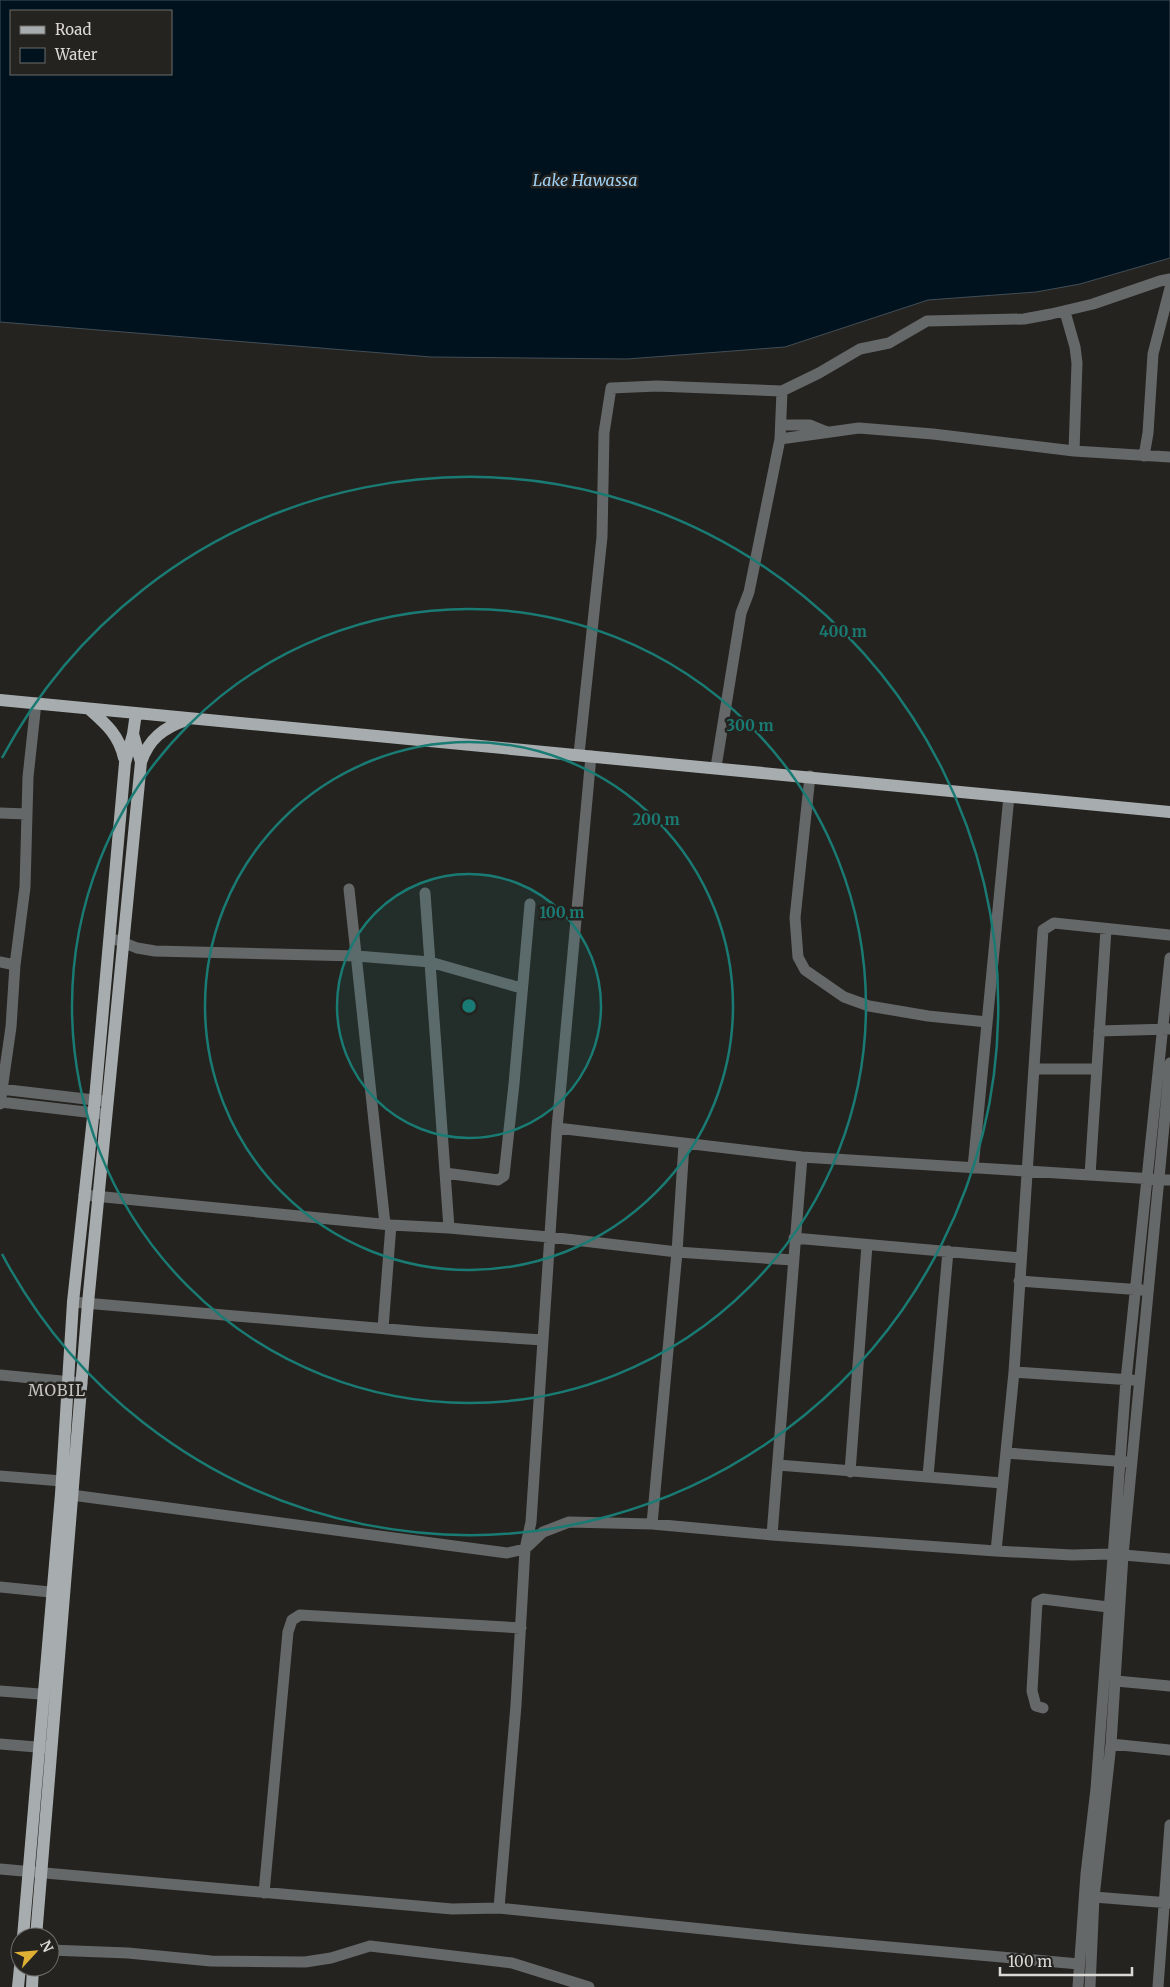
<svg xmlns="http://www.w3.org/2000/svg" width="1170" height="1987" font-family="Merriweather,serif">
<rect width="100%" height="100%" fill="#25231f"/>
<path fill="#01121f" stroke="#424e56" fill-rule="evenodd" d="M0 0H1170V258L1080 284 1036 292 928 300 785 347 627 359 431 357 0 322ZM11 11H171V74H11Z"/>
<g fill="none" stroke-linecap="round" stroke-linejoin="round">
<path stroke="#656869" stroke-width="11" d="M1065 312 1075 347 1077 363 1074 451
M781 425H810L827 432
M780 439 859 428 933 434 1074 451 1170 457
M1144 456 1148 433 1153 354 1170 288
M579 754 602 537 604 433 611 388 657 386 782 391 819 373 860 349 889 343 927 321 1024 319 1051 314 1093 304 1160 281 1170 279
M716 767 741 613 749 592 780 439 782 391
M810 776 795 918 798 957 805 970 844 997 869 1006 928 1016 987 1022
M0 813 27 814
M349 889 385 1224
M425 893 449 1228
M117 940 137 948 155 951 357 956 430 962 521 988
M0 962 15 965
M1099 1031 1170 1029
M1035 1069H1096
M0 1089 103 1101
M0 1102 103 1114
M0 1104 11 1027 15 965 25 887 28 777 36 703
M557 1128 802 1157 1170 1180
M973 1168 1009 796
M445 1173 498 1180 504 1176 514 1084 530 904
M1090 1175 1106 929
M84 1195 391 1225 449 1228 549 1237 677 1252 793 1260
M794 1238 1021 1258
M1019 1281 1142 1290
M73 1302 423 1332 543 1340
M383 1328 391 1225
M1014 1372 1132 1380
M0 1375 82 1383
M1006 1453 1129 1462
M778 1465 1002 1483
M850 1472 867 1245
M0 1476 62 1481
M928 1476 948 1251
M64 1494 507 1553 525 1549 543 1532 569 1522 652 1524 772 1535 996 1551 1072 1555 1112 1554 1170 1559
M652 1524 677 1252 684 1144
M772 1535 802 1157
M996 1551 1014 1372 1043 930 1054 923 1170 935
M0 1587 60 1593
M1116 1681 1170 1686
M0 1691 53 1695
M1043 1708 1036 1706 1032 1691 1037 1602 1043 1599 1108 1607
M0 1744 48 1748
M1111 1744 1170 1750
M0 1869 452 1909 499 1908 800 1939 1079 1964
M264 1893 288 1632 292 1620 300 1615 521 1628
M1094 1897 1170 1903
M499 1908 516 1705 525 1549 531 1522 557 1128 591 756
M50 1950 128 1953 211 1961 305 1962 331 1958 370 1946 512 1963 589 1987
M1078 1987 1086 1874 1096 1789 1126 1380 1170 958
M1090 1987 1094 1897 1111 1744 1123 1555 1170 1063
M1158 1987 1170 1825"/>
<path stroke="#a7adaf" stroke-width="12" d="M0 700 1170 812
M89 709C106 724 119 735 124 758
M141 762C149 739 163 728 186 720
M23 1937 61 1494 73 1302 95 1099 125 763 133 734 136 713
M36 1937 88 1303 141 762 133 734
M18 1987 20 1967
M32 1987 33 1967"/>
</g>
<circle cx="469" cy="1006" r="132" fill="#197b73" fill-opacity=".12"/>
<g fill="none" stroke="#197b73" stroke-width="2.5">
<circle cx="469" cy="1006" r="132"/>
<circle cx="469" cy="1006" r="264"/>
<circle cx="469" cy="1006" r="397"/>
<path d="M2 758A529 529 0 1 1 2 1254"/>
</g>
<g text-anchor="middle" stroke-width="5" stroke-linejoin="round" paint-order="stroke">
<g font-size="16" font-style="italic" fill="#9dd1f5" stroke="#25231f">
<text x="585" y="186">Lake Hawassa</text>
</g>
<g font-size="16" letter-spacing="1" fill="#c5c3bd" stroke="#25231f">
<text x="57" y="1396">MOBIL</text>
</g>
</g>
<circle cx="469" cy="1006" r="8" fill="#197b73" stroke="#25231f" stroke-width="2.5"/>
<g font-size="15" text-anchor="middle" font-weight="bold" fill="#197b73" stroke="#25231f" stroke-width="5" stroke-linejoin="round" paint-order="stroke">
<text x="843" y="637">400 m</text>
<text x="750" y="731">300 m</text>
<text x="656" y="825">200 m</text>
<text x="562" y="918">100 m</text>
</g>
<rect x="10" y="10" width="162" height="65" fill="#25231f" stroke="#6d6c68"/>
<rect x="20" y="26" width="25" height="8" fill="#a7adaf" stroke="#6d6c68"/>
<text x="55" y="35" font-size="15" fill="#dad9d6">Road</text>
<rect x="20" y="48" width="25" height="15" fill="#01121f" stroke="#6d6c68"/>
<text x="55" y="60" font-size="15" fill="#dad9d6">Water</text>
<g transform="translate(35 1952) rotate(64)"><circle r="24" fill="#25231f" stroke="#6d6c68"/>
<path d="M0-4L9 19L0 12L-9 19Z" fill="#e0b034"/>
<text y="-8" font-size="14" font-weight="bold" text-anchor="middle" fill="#dad9d6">N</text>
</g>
<path d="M1000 1967v8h132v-8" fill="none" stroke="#dad9d6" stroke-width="2.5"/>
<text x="1008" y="1967" font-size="15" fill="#dad9d6" stroke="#25231f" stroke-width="4" paint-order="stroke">100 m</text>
</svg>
